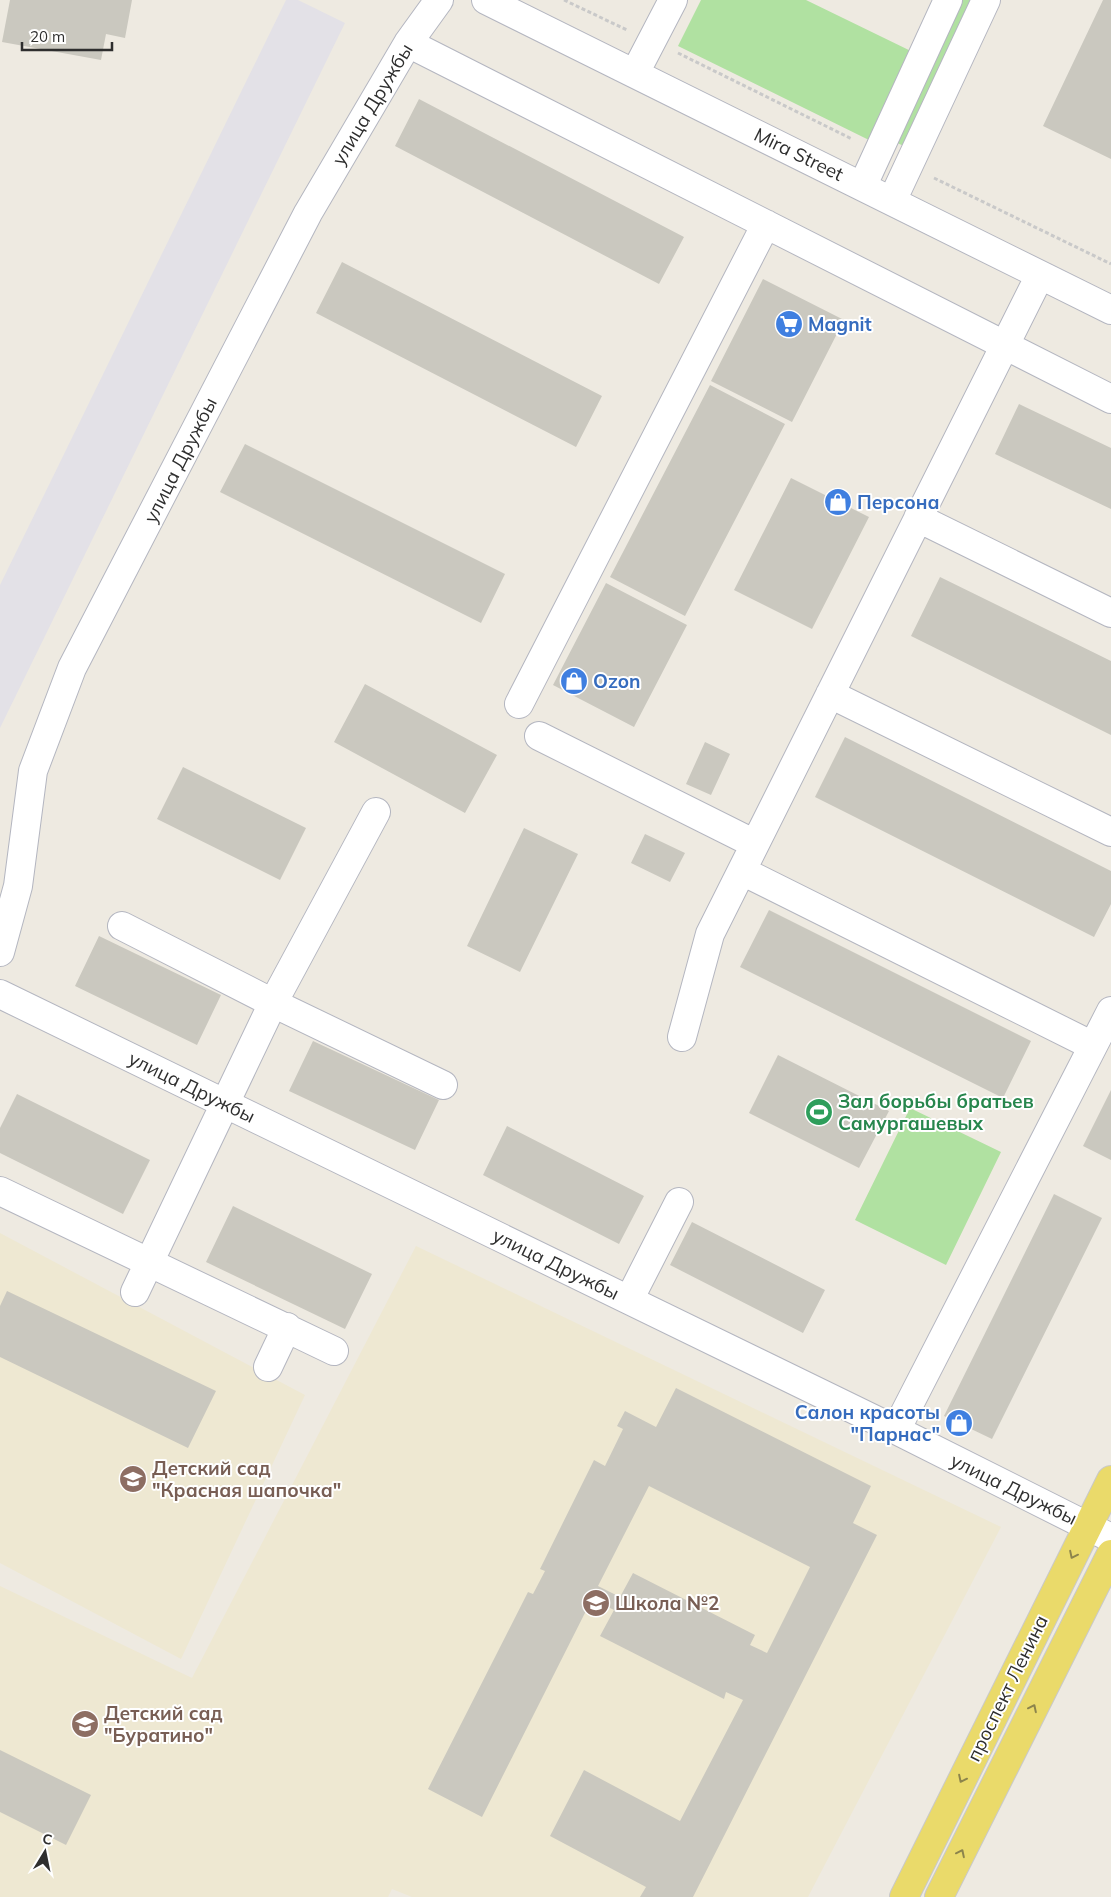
<svg xmlns="http://www.w3.org/2000/svg" width="1111" height="1897" font-family="Mulish,sans-serif">
<rect width="100%" height="100%" fill="#eeeae1"/>
<path fill="#e3e1e7" d="M286 0H298L345 23 0 728V585Z"/>
<path fill="#eee8d2" d="M0 1233 305 1395 181 1659 0 1563Z
M416 1246 1001 1527 808 1897H412L392 1889 388 1897H0V1586L192 1678Z"/>
<path fill="#b0e1a1" d="M701 0H806L917 54 873 142 678 46Z
M957 0H978L908 148 891 140Z
M910 1108 1001 1152 946 1265 855 1220Z"/>
<path fill="#cac8bf" fill-rule="evenodd" d="M10 0H132L125 38 106 34 101 60 2 42Z
M1103 0H1111V159L1043 126Z
M419 99 684 237 659 284 395 146Z
M342 262 602 396 576 447 316 313Z
M763 279 844 320 792 422 711 381Z
M710 385 785 424 685 616 610 577Z
M1019 404 1111 448V509L995 454Z
M245 444 505 574 481 623 220 492Z
M791 478 869 517 812 629 734 590Z
M940 577 1111 661V735L911 636Z
M606 583 687 625 634 727 553 685Z
M365 684 497 755 465 813 334 742Z
M845 737 1111 871V904L1094 937 815 797Z
M705 742 730 754 711 795 686 784Z
M183 767 306 828 280 880 157 819Z
M524 828 578 854 520 972 467 946Z
M645 834 685 853 670 882 631 863Z
M769 910 1031 1041 1003 1098 740 967Z
M99 936 221 995 197 1045 75 986Z
M313 1041 439 1100 415 1150 289 1091Z
M778 1055 889 1111 859 1168 749 1113Z
M1111 1090V1160L1083 1146Z
M17 1094 150 1160 123 1214 0 1153V1128Z
M507 1126 644 1196 619 1244 483 1175Z
M1054 1194 1102 1218 992 1439 944 1416Z
M233 1206 372 1274 345 1329 206 1262Z
M692 1222 825 1290 803 1333 670 1265Z
M7 1291 216 1391 188 1448 0 1357V1306Z
M676 1388 871 1486 853 1523 877 1535 693 1897H640L646 1887 550 1836 584 1770 680 1821 743 1700 726 1692 724 1699 600 1636 614 1610 592 1599 482 1817 428 1789 528 1592 533 1594 545 1571 540 1569 594 1460 605 1466 623 1429 617 1426 625 1411 656 1427ZM649 1486 810 1567 767 1653 750 1645 755 1635 633 1573 620 1597 598 1586Z
M0 1750 91 1795 66 1845 0 1812Z"/>
<g fill="none" stroke-linecap="round" stroke-linejoin="round">
<g stroke="#b4b6c0" stroke-width="30">
<path id="minor" d="M486 0 1111 310
M408 43 1111 399
M635 73 673 0
M863 185 948 0
M892 201 986 0
M918 518 1111 613
M830 694 1111 832
M519 704 766 224
M539 736 755 844
M742 871 1093 1046
M122 926 273 1003 443 1085
M0 952 18 886 33 771 72 668 308 213 408 43 439 0
M0 994 896 1430 1111 1538
M682 1037 710 934 1040 275
M0 1191 334 1351
M135 1292 273 1003 376 812
M629 1300 679 1202
M268 1367 287 1327
M896 1430 1111 1011"/>
</g>
<g stroke="#c9c9c9" stroke-width="30">
<path id="major" d="M904 1897 1111 1480
M939 1897 1111 1554"/>
</g>
<path stroke="#c9c9c9" stroke-width="3" stroke-dasharray="4 2.5" stroke-linecap="butt" d="M564 0 627 30
M678 53 852 139
M934 178 1111 264"/>
<use href="#minor" stroke="#fff" stroke-width="28"/>
<use href="#major" stroke="#eada6a" stroke-width="28"/>
</g>
<defs><path id="oneway-chevron" d="M-2-3.5L2.5 0L-2 3.5" fill="none" stroke-width="1.6" stroke-linecap="round" stroke-linejoin="round" transform="scale(1.25)"/></defs>
<g stroke="#8c844c">
<use href="#oneway-chevron" transform="translate(1073 1555) rotate(116)"/>
<use href="#oneway-chevron" transform="translate(1033 1708) rotate(-64)"/>
<use href="#oneway-chevron" transform="translate(962 1779) rotate(116)"/>
<use href="#oneway-chevron" transform="translate(961 1853) rotate(-64)"/>
</g>
<defs>
<g id="supermarket-disc" transform="scale(1.4375)"><circle r="9.5" fill="#3f7fe0" stroke="#fff"/><path d="M-6-5.5h2.5l.6 2H6L4.5 2H-2.5L-4.4-4H-6ZM-1.5 3.2a1.3 1.3 0 1 0 .1 0ZM3 3.2a1.3 1.3 0 1 0 .1 0Z" fill="#fff"/></g>
<g id="shop-disc" transform="scale(1.4375)"><circle r="9.5" fill="#3f7fe0" stroke="#fff"/><path d="M-5-2.5h2.3a2.7 3.5 0 0 1 5.4 0H5L5.5 6h-11ZM-1.5-2.5h3a1.5 2.3 0 0 0-3 0Z" fill="#fff"/></g>
<g id="stadium-disc" transform="scale(1.4375)"><circle r="9.5" fill="#2e9e5b" stroke="#fff"/><path d="M0-5a6.5 5 0 1 0 0 10a6.5 5 0 1 0 0-10ZM-3.5-1.8h7v3.6h-7Z" fill="#fff"/></g>
<g id="school-disc" transform="scale(1.4375)"><circle r="9.5" fill="#8d6e63" stroke="#fff"/><path d="M0-5L7-2L0 1L-7-2ZM-4 1L0 2.5L4 1V4Q0 6-4 4Z" fill="#fff"/></g>
</defs>
<g fill-rule="evenodd">
<use href="#supermarket-disc" x="789" y="324"/>
<use href="#shop-disc" x="838" y="502"/>
<use href="#shop-disc" x="574" y="681"/>
<use href="#stadium-disc" x="819" y="1112"/>
<use href="#shop-disc" x="959" y="1423"/>
<use href="#school-disc" x="133" y="1479"/>
<use href="#school-disc" x="596" y="1603"/>
<use href="#school-disc" x="85" y="1724"/>
</g>
<g text-anchor="middle" stroke-width="4" stroke-linejoin="round" paint-order="stroke">
<g font-size="19" fill="#2e2e2e" stroke="#fff">
<text transform="translate(372 104) rotate(-59)" y="7">улица Дружбы</text>
<text transform="translate(799 154) rotate(26)" y="7">Mira Street</text>
<text transform="translate(180 460) rotate(-63)" y="7">улица Дружбы</text>
<text transform="translate(192 1087) rotate(26)" y="7">улица Дружбы</text>
<text transform="translate(556 1264) rotate(26)" y="7">улица Дружбы</text>
<text transform="translate(1014 1489) rotate(26)" y="7">улица Дружбы</text>
<text transform="translate(1007 1688) rotate(-64)" y="7">проспект Ленина</text>
</g>
<g font-size="19" font-weight="bold" fill="#366cbe" stroke="#fff" text-anchor="start">
<text x="808" y="331">Magnit</text>
<text x="857" y="509">Персона</text>
<text x="593" y="688">Ozon</text>
<text x="940" y="1419" text-anchor="end">Салон красоты<tspan x="940" dy="22">"Парнас"</tspan></text>
</g>
<g font-size="19" font-weight="bold" fill="#27864d" stroke="#fff" text-anchor="start">
<text x="838" y="1108">Зал борьбы братьев<tspan x="838" dy="22">Самургашевых</tspan></text>
</g>
<g font-size="19" font-weight="bold" fill="#785e54" stroke="#fff" text-anchor="start">
<text x="152" y="1475">Детский сад<tspan x="152" dy="22">"Красная шапочка"</tspan></text>
<text x="615" y="1610">Школа №2</text>
<text x="104" y="1720">Детский сад<tspan x="104" dy="22">"Буратино"</tspan></text>
</g>
</g>
<g transform="translate(45 1852) rotate(10)" stroke="#ffffff" stroke-width="4" paint-order="stroke">
<path d="M0-4L9 19L0 12L-9 19Z" fill="#2e2e2e"/>
<text y="-8" font-size="14" font-weight="bold" text-anchor="middle" fill="#2e2e2e">С</text>
</g>
<path d="M22 42v8h90v-8" fill="none" stroke="#2e2e2e" stroke-width="2.5"/>
<text x="30" y="42" font-size="15" fill="#2e2e2e" stroke="#ffffff" stroke-width="4" paint-order="stroke">20 m</text>
</svg>
